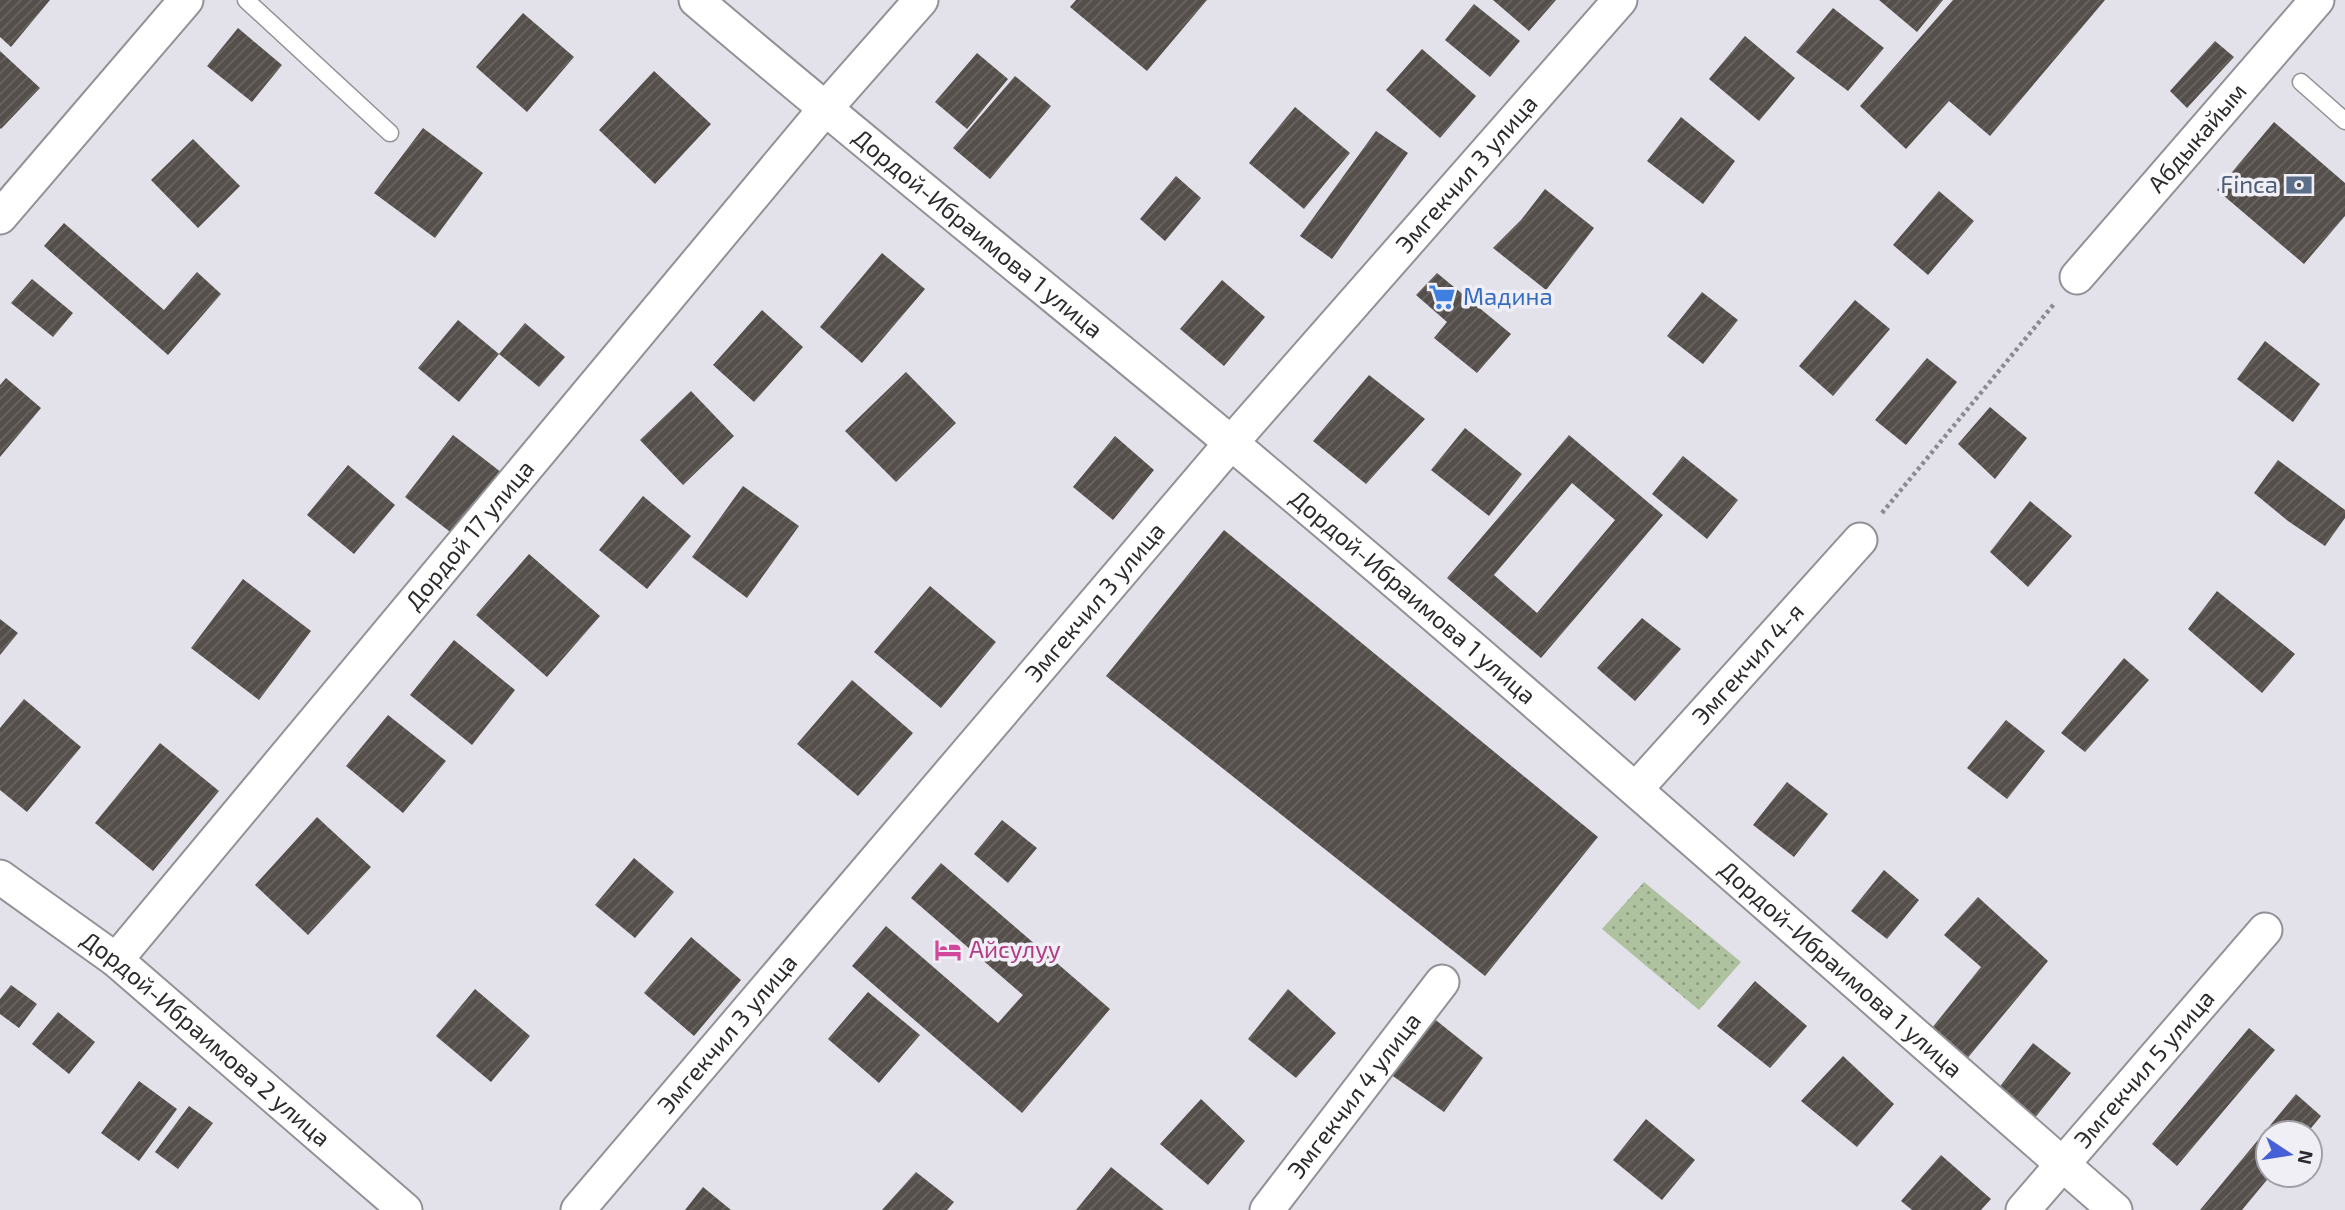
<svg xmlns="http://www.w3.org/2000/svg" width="2345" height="1210" font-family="'Exo 2',sans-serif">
<defs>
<pattern id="park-dots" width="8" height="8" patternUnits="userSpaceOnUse" patternTransform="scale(1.75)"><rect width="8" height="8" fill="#aec29f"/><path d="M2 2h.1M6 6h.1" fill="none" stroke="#8e9e82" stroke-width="1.8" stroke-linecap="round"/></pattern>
<pattern id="building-hatch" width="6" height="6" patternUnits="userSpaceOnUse" patternTransform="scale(1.75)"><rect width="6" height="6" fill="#554f4b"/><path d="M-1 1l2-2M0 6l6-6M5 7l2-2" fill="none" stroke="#6a6562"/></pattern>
</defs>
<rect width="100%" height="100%" fill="#e3e1e9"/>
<path fill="url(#park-dots)" d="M1644 882 1741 962 1699 1010 1602 929Z"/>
<path fill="url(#building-hatch)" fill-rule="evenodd" d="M0 0H50L11 47 0 37Z
M1076 0H1207L1147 71 1070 7Z
M1493 0H1556L1529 31Z
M1879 0H1943L1917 32Z
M1953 0H2105L1990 136 1949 101 1906 149 1860 106Z
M1474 4 1520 41 1490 77 1445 40Z
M1833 8 1884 48 1848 91 1796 52Z
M523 13 574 57 527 112 476 67Z
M238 28 282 65 252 102 207 66Z
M1745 36 1795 78 1759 121 1709 79Z
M2215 41 2234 57 2187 108 2170 91Z
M1422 49 1476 96 1440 138 1386 90Z
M0 51 40 88 1 129 0 128Z
M977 53 1008 79 967 129 935 102Z
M654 71 711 124 655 184 599 130Z
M1015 76 1051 106 990 179 953 148Z
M1295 107 1350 153 1304 209 1249 163Z
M1681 117 1735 161 1703 204 1647 161Z
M2274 122 2345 183V216L2304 264 2217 190Z
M423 128 483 173 435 238 374 193Z
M1376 131 1408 153 1332 259 1300 236Z
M193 139 240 186 198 228 151 180Z
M1176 176 1201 198 1165 241 1140 219Z
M1545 189 1594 228 1546 290 1493 248 1521 220Z
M1939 191 1974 221 1928 275 1893 245Z
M64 223 164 310 197 272 221 294 168 355 44 246Z
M882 253 925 289 862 363 820 327Z
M1437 273 1511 334 1477 373 1434 338 1447 322 1416 295Z
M32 279 73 313 53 337 11 303Z
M1222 280 1265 317 1224 366 1180 329Z
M1702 292 1738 320 1703 364 1667 336Z
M1855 300 1890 329 1833 396 1799 366Z
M762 310 803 347 754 402 713 365Z
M458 320 499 354 459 402 418 368Z
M525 323 565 357 539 387 499 354Z
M2265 341 2320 384 2293 422 2237 379Z
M1927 358 1957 382 1906 445 1875 420Z
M906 372 956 423 896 482 845 431Z
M1369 375 1425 419 1366 484 1313 441Z
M6 378 41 408 0 457V385Z
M691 391 734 436 683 485 640 440Z
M1990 407 2027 438 1995 479 1958 444Z
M1465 428 1522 474 1489 516 1431 470Z
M453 435 506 476 458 538 405 497Z
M1569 435 1663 515 1541 658 1447 578ZM1572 483 1615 520 1537 613 1494 575Z
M1115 436 1154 470 1113 520 1073 487Z
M1683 456 1738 500 1707 539 1652 494Z
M2278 460 2345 510V518L2325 546 2288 521 2254 493Z
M348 465 395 505 354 554 307 515Z
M743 486 799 526 747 598 692 557Z
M643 496 691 536 647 589 599 550Z
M2030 501 2072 536 2028 587 1990 552Z
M1224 530 1598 837 1485 976 1106 676Z
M529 554 600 616 547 677 476 615Z
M243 579 311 631 259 700 191 648Z
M930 586 996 642 941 708 874 652Z
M2217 591 2295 654 2262 693 2188 629Z
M1642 618 1681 649 1635 701 1597 668Z
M0 619 18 633 0 655Z
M454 640 515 690 472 745 410 695Z
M2124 658 2149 680 2085 752 2061 733Z
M852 680 913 733 858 796 797 744Z
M24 699 81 747 27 812 0 790V728Z
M388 715 446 761 403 813 346 766Z
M2006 720 2045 751 2007 799 1967 768Z
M160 743 219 791 153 871 95 823Z
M1787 782 1828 814 1794 857 1753 825Z
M317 817 371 867 308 935 255 885Z
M1002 820 1037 848 1008 883 974 854Z
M634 858 674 892 635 938 595 905Z
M941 863 1110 1009 1022 1113 852 966 886 926 998 1023 1023 995 911 898Z
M1884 870 1919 900 1887 939 1851 911Z
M1978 897 2048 961 1966 1060 1932 1028 1981 967 1944 935Z
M691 937 741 980 694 1036 644 993Z
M1755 981 1807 1026 1770 1068 1717 1026Z
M11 985 37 1004 19 1028 0 1014V999Z
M475 989 530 1036 491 1082 436 1036Z
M1288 989 1336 1033 1296 1078 1248 1039Z
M868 992 920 1035 879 1083 828 1039Z
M58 1012 95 1042 69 1074 32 1044Z
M1432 1017 1483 1058 1444 1112 1390 1074Z
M2249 1028 2275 1050 2177 1166 2152 1144Z
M2033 1043 2071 1073 2034 1119 1998 1089Z
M1843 1056 1894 1104 1857 1147 1801 1101Z
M139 1081 177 1109 139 1161 101 1133Z
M2296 1094 2321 1116 2307 1133H2268V1175H2271L2242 1210H2200Z
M1201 1099 1245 1141 1208 1185 1160 1144Z
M189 1106 213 1123 178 1169 155 1152Z
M1646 1119 1695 1160 1662 1200 1613 1160Z
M1941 1155 1991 1199 1981 1210H1912L1901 1201Z
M1111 1167 1164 1210H1076Z
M916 1172 954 1202 947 1210H882Z
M703 1187 731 1210H685Z"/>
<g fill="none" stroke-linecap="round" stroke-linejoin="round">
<g stroke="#929197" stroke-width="19">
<path id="lane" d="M246 0 390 133
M2301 82 2345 121"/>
</g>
<g stroke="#929197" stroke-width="37">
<g id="street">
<path id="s1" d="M696 0C872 150 1053 294 1230 442 1530 693 1821 954 2115 1210"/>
<path d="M0 217 186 0"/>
<path id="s2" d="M2077 277 2317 0"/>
<path id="s3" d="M1636 789 1860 540"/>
<path id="s4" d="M0 877 116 960 405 1210"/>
<path id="s5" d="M116 960 825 109 921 0"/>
<path id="s6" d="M578 1210 1231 443 1620 0"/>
<path id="s7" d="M1267 1210 1442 982"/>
<path id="s8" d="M2023 1210 2265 930"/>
</g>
</g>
<path stroke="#8b8a8f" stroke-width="4.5" stroke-dasharray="3.5 3.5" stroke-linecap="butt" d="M1882 513 2054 304"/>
<use href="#lane" stroke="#fff" stroke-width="16"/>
<use href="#street" stroke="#fff" stroke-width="33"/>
</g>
<defs>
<g id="bank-bare" transform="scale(2.1)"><path d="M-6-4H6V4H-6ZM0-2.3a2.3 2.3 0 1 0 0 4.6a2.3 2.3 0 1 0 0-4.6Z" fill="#5c6f8a" stroke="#f0eff6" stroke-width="2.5" paint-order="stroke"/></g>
<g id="supermarket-bare" transform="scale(2.1)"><path d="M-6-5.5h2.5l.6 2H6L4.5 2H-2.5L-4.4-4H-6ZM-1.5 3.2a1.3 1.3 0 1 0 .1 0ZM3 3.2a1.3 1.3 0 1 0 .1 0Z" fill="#3f7fe0" stroke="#f0eff6" stroke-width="2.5" paint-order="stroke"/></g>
<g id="hotel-bare" transform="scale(2.1)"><path d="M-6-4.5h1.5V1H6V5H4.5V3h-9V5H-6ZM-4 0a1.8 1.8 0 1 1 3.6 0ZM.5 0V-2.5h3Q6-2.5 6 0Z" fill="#d1479c" stroke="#f0eff6" stroke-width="2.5" paint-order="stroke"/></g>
</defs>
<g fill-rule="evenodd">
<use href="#bank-bare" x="2299" y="185"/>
<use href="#supermarket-bare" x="1442" y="297"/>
<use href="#hotel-bare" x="948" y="950"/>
</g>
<g text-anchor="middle" stroke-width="7" stroke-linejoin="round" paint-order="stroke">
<g font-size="24" fill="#2b2a2d" stroke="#f0eff6">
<text dy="8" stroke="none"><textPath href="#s2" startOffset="184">Абдыкайым</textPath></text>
<text dy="8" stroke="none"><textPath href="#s6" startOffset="1365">Эмгекчил 3 улица</textPath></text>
<text dy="8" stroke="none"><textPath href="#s1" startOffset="366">Дордой-Ибраимова 1 улица</textPath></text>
<text dy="8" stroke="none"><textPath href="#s5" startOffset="553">Дордой 17 улица</textPath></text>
<text dy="8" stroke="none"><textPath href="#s1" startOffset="933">Дордой-Ибраимова 1 улица</textPath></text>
<text dy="8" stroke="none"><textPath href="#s6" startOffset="798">Эмгекчил 3 улица</textPath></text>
<text dy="8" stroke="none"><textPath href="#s3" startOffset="168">Эмгекчил 4-я</textPath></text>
<text dy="8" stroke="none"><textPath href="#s1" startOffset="1500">Дордой-Ибраимова 1 улица</textPath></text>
<text dy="8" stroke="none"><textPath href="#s6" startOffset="231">Эмгекчил 3 улица</textPath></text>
<text dy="8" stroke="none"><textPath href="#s4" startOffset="262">Дордой-Ибраимова 2 улица</textPath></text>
<text dy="8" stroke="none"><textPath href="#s8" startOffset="186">Эмгекчил 5 улица</textPath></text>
<text dy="8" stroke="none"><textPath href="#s7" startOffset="144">Эмгекчил 4 улица</textPath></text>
</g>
<g font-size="24" fill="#4e5e75" stroke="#f0eff6" text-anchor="end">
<text x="2278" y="193">Finca</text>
</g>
<g font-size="24" fill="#366cbe" stroke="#f0eff6" text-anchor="start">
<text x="1463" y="305">Мадина</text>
</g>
<g font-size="24" fill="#b23c85" stroke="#f0eff6" text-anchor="start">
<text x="969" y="958">Айсулуу</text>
</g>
</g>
<g transform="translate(2289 1154) rotate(102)"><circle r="33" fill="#f0eff6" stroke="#a1a0a6" stroke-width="2"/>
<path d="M0-5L12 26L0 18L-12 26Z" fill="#4661d5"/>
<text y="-10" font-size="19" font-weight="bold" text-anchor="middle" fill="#2b2a2d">N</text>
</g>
</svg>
